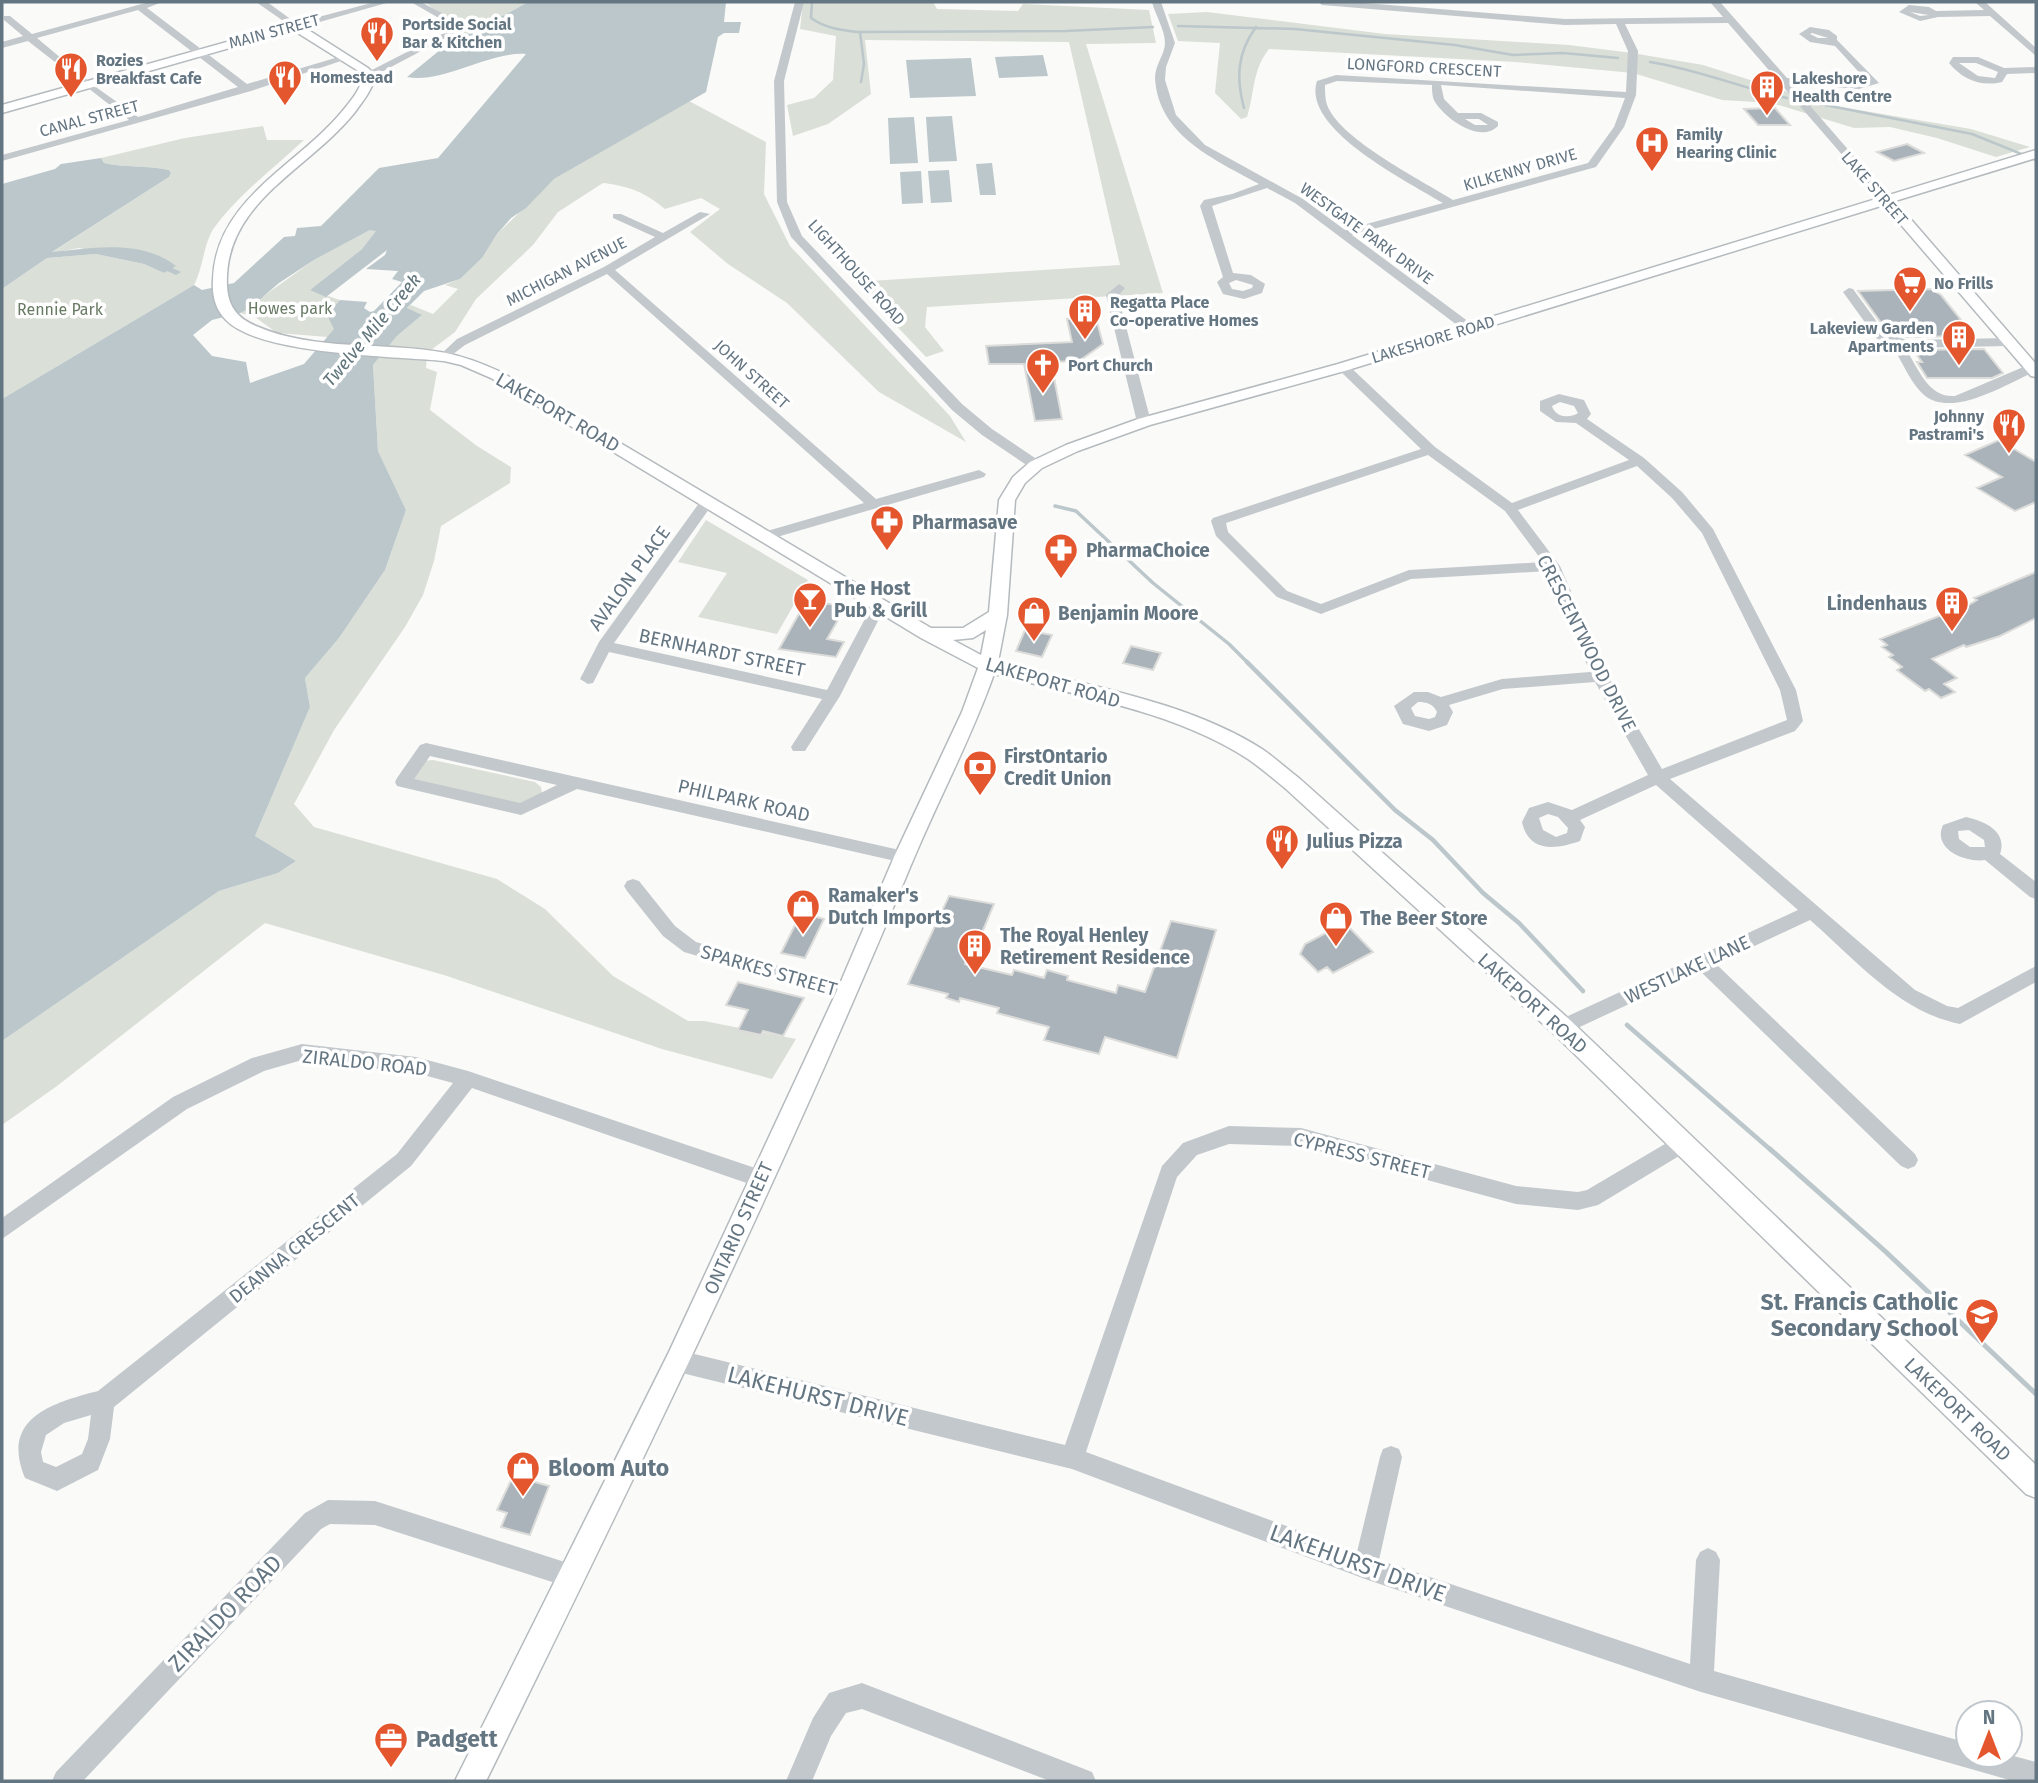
<svg xmlns="http://www.w3.org/2000/svg" width="2038" height="1783" font-family="'Fira Sans',sans-serif">
<rect width="100%" height="100%" fill="#fafaf8"/>
<path fill="#dadfd7" d="M425 2H528L467 35Z
M803 2H933L937 9 1018 11 1023 4 1149 10 1156 43 1086 44 1163 293 927 307 925 327 944 351 926 357 855 282 1120 265 1069 42 865 40 871 94 828 124 793 136 787 105 814 98 833 80 836 36 800 29Z
M1207 12 1385 34 1569 45 1632 53 1703 65 1829 105 1971 129 2030 147 1996 157 1937 138 1890 127 1854 128 1772 103 1722 100 1633 73 1516 62 1269 49C1252 70 1255 92 1247 117L1241 119 1215 93 1220 43 1178 41 1168 14Z
M689 101 766 142 764 194 790 246 950 416 966 442 879 392 787 303 728 264 690 232 720 209 701 198 665 209C645 192 628 186 603 183L558 212 533 245 476 299 455 332 427 353 426 368 437 372 430 410 477 446 511 467 510 483 441 526 434 561 423 595 405 627 334 730 294 804 314 827 497 879 545 909 613 976 688 1021H704L796 1039 772 1079 662 1049 447 976 265 923 57 1086 2 1125V1041L219 891 278 873 296 861 255 836 310 707 305 678 339 638 385 570 406 510 378 451 373 365 397 336 421 316 407 308 411 305 433 314 458 289 445 285 460 279 482 258 497 234 554 179Z
M263 126 267 140H304C274 168 238 195 214 228 204 242 203 268 194 285L2 399V289L47 258 96 254 144 264 164 273 175 266 79 248 51 253 169 177 171 173 169 170C147 165 125 168 104 163L101 158 185 138Z
M370 230H377L362 249 310 290 340 300 328 317 335 329 328 337 277 333 255 317 240 313 314 260Z
M706 520 808 580 777 634 698 617 727 573 678 562Z
M433 760 535 782 541 787 542 793 522 807 416 782 411 777 423 761Z"/>
<path fill="#bbc7cb" fill-rule="evenodd" d="M528 2H726L724 22H741L739 33H724L718 37 706 92 554 179 526 208 511 218 497 234 482 258 460 279 424 291 407 308 422 315 397 336 373 365 378 451 406 510 385 570 339 638 305 678 310 707 255 836 296 861 278 873 219 891 2 1041V399L194 285 202 290 234 283 284 237 295 236 297 228 321 226 379 168 438 158 526 54C489 51 443 84 407 77L440 50ZM370 230 376 231 362 249 310 290 326 297 387 250 385 255 366 269 398 271 392 279 402 282 374 311 370 312 364 308 367 302 340 300 327 315 334 329 304 364 250 383 246 362 212 356 193 335 212 320 240 313 250 308 279 283 314 260Z
M1043 55 1048 76 999 78 995 57Z
M971 58 976 96 910 98 906 60Z
M952 116 957 161 929 162 926 117Z
M914 117 918 163 890 164 888 118Z
M101 158 104 163C125 168 147 165 169 170L171 173 169 177 52 252C93 248 141 239 176 266L164 273 144 264 96 254 47 258 2 289V184L55 169 61 164Z
M992 163 996 195H980L976 164Z
M949 170 952 202 931 203 928 171Z
M921 171 923 203 902 204 900 172Z"/>
<g fill="none" stroke-linecap="round" stroke-linejoin="round">
<path stroke="#bbc7cb" stroke-width="2.5" d="M812 2 811 18C825 28 840 30 857 32L1066 31 1153 27
M1178 26 1295 29 1455 45 1513 55 1563 53 1618 58
M860 32 864 64 861 82
M1650 62C1697 69 1741 88 1787 98
M1810 102 1972 134 2036 160
M1244 108C1236 78 1237 53 1256 27"/>
<path stroke="#bbc7cb" stroke-width="3.5" d="M1055 506 1076 511 1153 583 1229 644 1249 664"/>
<path stroke="#bbc7cb" stroke-width="4.5" d="M1247 662 1395 810 1433 840 1483 893 1519 923 1583 991
M1627 1025 1772 1151"/>
<path stroke="#bbc7cb" stroke-width="5" d="M1770 1149 1886 1252 2036 1394"/>
<path fill="#bbc7cb" fill-rule="evenodd" d="M170 267 181 272 176 275 165 270Z"/>
</g>
<path fill="#aab3b9" stroke="#dcdcda" stroke-width="2" d="M1775 108 1790 125H1758L1744 109Z
M1907 144 1924 153 1894 161 1877 152Z
M1931 289 1941 295 1974 336 1907 337 1887 331 1858 291Z
M1096 318 1103 344 1079 361 1051 362 1062 419 1035 421 1024 364H989L986 346 1072 342 1067 319Z
M1984 349 2003 373 1992 378H1927L1917 362H1922L1913 350Z
M1999 440 2036 462V502L2015 511 1977 488 2002 477 1965 455Z
M2036 572V618L2000 636 1966 647 1964 645 1932 659 1957 678 1944 684 1955 692 1941 698 1929 689 1925 691 1897 670 1902 667 1889 657 1893 655 1882 647 1887 645 1880 639 1970 604 1977 600 1974 598Z
M814 602 846 606 827 639 844 642 836 657 779 649 800 612 807 614Z
M1025 630 1052 635 1042 657 1016 651Z
M1131 646 1161 653 1153 670 1123 663Z
M949 896 994 904 979 940 975 939 965 964 1012 975 1014 970 1044 978 1047 970 1068 976 1067 980 1116 993 1118 985 1145 992 1171 921 1216 930 1177 1058 1105 1037 1099 1054 1044 1040 1049 1027 997 1013 999 1008 960 998 959 1002 946 998 948 994 908 984Z
M801 913 824 919 805 958 781 953Z
M1345 923 1373 952 1333 973 1327 967 1318 972 1300 954 1305 944Z
M738 982 804 998 783 1036 763 1031 761 1035 738 1030 748 1010 726 1005Z
M513 1476 549 1486 530 1535 501 1527 507 1513 497 1510Z"/>
<g fill="none" stroke-linecap="round" stroke-linejoin="round">
<g stroke="#b5babe" stroke-width="3">
<path id="major" d="M291 24H299L368 68 375 75C373 89 363 101 355 112 309 170 223 202 227 286 228 306 237 318 256 326 315 352 384 341 446 353 466 357 483 364 501 372L931 628H963L989 612 999 500 1013 477 1030 462 1066 445 1138 419 1338 364 2036 150V158L1895 201 2036 364V377L2031 376 1884 205 1348 370 1150 425 1078 451 1042 468 1025 483 1015 500 1007 615 998 662C1083 685 1187 701 1262 749 1275 758 1287 769 1300 779L1570 1020 2036 1465V1498L2026 1494 1554 1034 1286 789C1274 779 1261 768 1248 759 1174 711 1078 696 994 674 971 739 938 800 911 865 782 1176 634 1479 486 1781H455L669 1352 836 993 894 857 962 712 978 668 921 638 491 378 461 365 444 361C394 356 260 355 226 320 215 309 212 295 213 280 215 198 300 165 345 108 353 98 361 88 363 76L360 72 293 30 2 113V105ZM986 630 981 655 953 640 973 638Z"/>
</g>
<path fill="#c3c8cc" fill-rule="evenodd" d="M149 2H162L147 8 247 84 342 56 350 58 251 91 2 161V155L129 120 28 41 2 48V42L23 36 4 20V16H10L32 34ZM138 10 238 87 138 117 93 85 37 38Z
M256 2H267L296 23 375 2H390L295 29Z
M411 2H421L457 21 462 26 461 30 372 77H366V73L452 29 451 25Z
M795 2H804L784 81 787 202 802 236 962 404 992 429 1041 462V468H1031L982 435 952 410 791 237 777 202 774 81Z
M1152 2H1161L1175 43 1166 67 1165 80 1176 115 1205 145 1303 199 1345 230 1443 203C1409 182 1301 129 1317 81L1336 75 1626 92 1628 51 1616 24 1565 25 1322 5 1318 2H1352L1565 19 1723 17 1710 2H1720L1787 78 1867 81 1835 46 1810 42 1799 34 1810 27 1829 30 1837 36V40L1879 83 1859 89 1792 85 1892 200 1883 202 1728 23 1625 24 1638 51 1636 95 1624 127 1596 167 1352 235 1473 325V331H1465L1295 203 1267 188 1212 206 1233 273 1251 275 1265 284 1262 293 1244 299 1223 294 1217 282 1223 277 1200 206 1204 200 1232 194 1259 184C1216 160 1158 136 1155 78 1155 65 1165 54 1165 43 1165 30 1155 14 1152 2ZM1812 33 1828 38H1818L1810 34ZM1337 81 1432 85C1432 90 1432 97 1435 102 1446 119 1480 144 1498 126V122L1481 113H1458L1444 99 1441 85 1625 98 1614 127 1588 163 1453 200C1421 180 1348 143 1330 111 1325 103 1325 94 1325 85ZM1465 119H1479L1488 125H1475ZM1236 280 1253 285 1252 288 1243 291 1232 289 1229 283Z
M1975 2H1985L2036 48V56L1990 16 1938 17 1920 21 1899 12 1909 5 1929 7 1936 11 1984 10ZM1910 12 1929 15 1920 16Z
M1953 57H1978L2004 68 2036 67V73L2007 74 2002 82C1981 87 1963 80 1949 63ZM1959 63H1976L1998 72 1995 78 1978 76Z
M700 212 710 214 615 270 876 499 979 470 986 474 984 477 770 539H760V533L864 503 607 274 465 345 444 361 438 357 457 339 604 267 655 237 613 218V214H621L663 233Z
M1119 284 1125 288 1118 296 1151 422 1144 426 1137 422 1106 295Z
M1849 288 1853 289 1885 333 1907 340 2009 338 2015 342 2009 346 1906 348 1877 339 1843 292Z
M1903 350 1907 351C1919 370 1929 398 1955 396L2028 365H2036V371C2008 383 1952 419 1924 395 1912 384 1905 368 1897 354Z
M1343 363 1347 364 1435 447 1512 503 1629 460 1576 423 1556 422 1540 411V401L1559 394 1584 400 1591 414 1587 419 1644 458 1682 492 1713 529 1796 690 1803 721 1795 731 1670 779 1915 990 1947 1006 1958 1008 2036 966V982L1960 1024C1899 1012 1855 959 1810 920L1716 964 1915 1154 1918 1160 1915 1166 1908 1169 1901 1166 1700 971 1569 1032 1562 1035 1555 1032 1553 1027 1555 1022 1798 910 1656 785 1580 820 1585 827 1580 841C1557 849 1529 854 1522 822L1529 808 1548 802 1572 810 1648 775 1595 682 1503 689 1449 705 1453 712 1447 725 1429 731 1403 724 1394 706 1414 692H1428L1441 697 1502 679 1590 672 1548 571 1411 579 1321 614 1277 597 1216 536 1211 521 1213 518 1421 449 1339 370V364ZM1560 402 1574 406 1578 413C1569 419 1555 417 1552 406ZM1428 455 1505 511 1543 562 1409 570 1321 604 1287 591 1228 532 1226 523ZM1637 466 1672 498 1702 533 1780 690 1787 720 1662 769 1608 676 1560 566 1518 510ZM1418 702C1427 702 1433 704 1437 712L1435 717 1429 719 1415 716 1411 708ZM1548 814 1558 817 1568 828 1567 833 1556 837 1543 830 1539 818Z
M707 498 714 502 614 643 827 690 874 602H884L886 605 840 696 805 751H793L791 747 822 699 609 652 593 683 588 684 580 679 599 642 702 499Z
M426 743 904 851 910 852 913 857 910 862 904 863 577 789 521 815 397 786 395 782 397 778 420 745ZM430 756 557 785 520 803 414 779Z
M1966 817C1984 821 2008 831 2000 854L2036 882V899L2030 897 1985 860C1965 863 1932 849 1943 825ZM1969 830 1984 840 1985 847H1970L1959 839 1958 831Z
M633 879 639 881 675 926 696 942 854 988 856 993 854 998 847 1000 684 952 663 936 627 891 624 886 627 881Z
M302 1044 416 1057 468 1071 761 1170 768 1173 771 1179 768 1185 761 1188 472 1088 411 1166 114 1407 110 1439 98 1470 57 1491 25 1478C0 1418 52 1403 98 1391L397 1154 453 1083 416 1073 302 1060 264 1071 187 1109 2 1239V1218L173 1097 252 1058ZM91 1415 88 1439 82 1454 56 1467 43 1462 41 1452 46 1435 64 1423Z
M1229 1126 1301 1128 1516 1186 1578 1192 1587 1190 1675 1138 1682 1135 1689 1138 1692 1144 1689 1150 1598 1205 1578 1210 1516 1204 1301 1146 1229 1144 1197 1155 1177 1177 1086 1452 1357 1552 1380 1457 1383 1449 1391 1446 1399 1449 1402 1457 1379 1560 1690 1664 1696 1560 1700 1552 1708 1548 1716 1552 1720 1560 1714 1671 1968 1743V1755H2010L2036 1762V1781H2013L1701 1692 1365 1579 1072 1469 678 1372 670 1368 667 1361 670 1354 678 1350 1065 1445 1162 1166 1183 1143Z
M328 1500 375 1501 574 1565 582 1569 586 1577 582 1585 574 1589 375 1525 330 1524 321 1529 83 1781H52L56 1772 305 1513Z
M862 1683 1092 1772 1096 1781H1050L862 1709 846 1713 831 1736 812 1781H786L813 1718 829 1693Z"/>
<use href="#major" fill="#fff" fill-rule="evenodd"/>
</g>
<defs>
<g id="restaurant-pin" transform="scale(1.75)"><path d="M0 17L-7.5 6A9.5 9.5 0 1 1 7.5 6Z" fill="#e4572e" stroke="#fff"/><path d="M-5-6h1v4h1v-4h1v4h1v-4h1v5L-1.5 .5V6h-2V.5L-5-1ZM5-6V6H3V1.5H1.5Q1.5-4 5-6Z" fill="#fff"/></g>
<g id="building-pin" transform="scale(1.75)"><path d="M0 17L-7.5 6A9.5 9.5 0 1 1 7.5 6Z" fill="#e4572e" stroke="#fff"/><path d="M-4-6H4V6H1V3H-1V6H-4ZM-2.5-4.3h1.7v1.8h-1.7ZM.8-4.3h1.7v1.8H.8ZM-2.5-1h1.7V.8h-1.7ZM.8-1h1.7V.8H.8Z" fill="#fff"/></g>
<g id="hospital-pin" transform="scale(1.75)"><path d="M0 17L-7.5 6A9.5 9.5 0 1 1 7.5 6Z" fill="#e4572e" stroke="#fff"/><path d="M-5-5h3v3.5h4V-5h3V5h-3V1.5h-4V5h-3Z" fill="#fff"/></g>
<g id="supermarket-pin" transform="scale(1.75)"><path d="M0 17L-7.5 6A9.5 9.5 0 1 1 7.5 6Z" fill="#e4572e" stroke="#fff"/><path d="M-6-5.5h2.5l.6 2H6L4.5 2H-2.5L-4.4-4H-6ZM-1.5 3.2a1.3 1.3 0 1 0 .1 0ZM3 3.2a1.3 1.3 0 1 0 .1 0Z" fill="#fff"/></g>
<g id="church-pin" transform="scale(1.75)"><path d="M0 17L-7.5 6A9.5 9.5 0 1 1 7.5 6Z" fill="#e4572e" stroke="#fff"/><path d="M-1.2-6h2.4v3.5h3.3v2.4h-3.3V6h-2.4V-.1h-3.3v-2.4h3.3Z" fill="#fff"/></g>
<g id="pharmacy-pin" transform="scale(1.75)"><path d="M0 17L-7.5 6A9.5 9.5 0 1 1 7.5 6Z" fill="#e4572e" stroke="#fff"/><path d="M-2-6h4v4h4v4h-4v4h-4v-4h-4v-4h4Z" fill="#fff"/></g>
<g id="bar-pin" transform="scale(1.75)"><path d="M0 17L-7.5 6A9.5 9.5 0 1 1 7.5 6Z" fill="#e4572e" stroke="#fff"/><path d="M-6-5H6L.8 .8V4.5H3.5V6h-7V4.5H-.8V.8Z" fill="#fff"/></g>
<g id="shop-pin" transform="scale(1.75)"><path d="M0 17L-7.5 6A9.5 9.5 0 1 1 7.5 6Z" fill="#e4572e" stroke="#fff"/><path d="M-5-2.5h2.3a2.7 3.5 0 0 1 5.4 0H5L5.5 6h-11ZM-1.5-2.5h3a1.5 2.3 0 0 0-3 0Z" fill="#fff"/></g>
<g id="bank-pin" transform="scale(1.75)"><path d="M0 17L-7.5 6A9.5 9.5 0 1 1 7.5 6Z" fill="#e4572e" stroke="#fff"/><path d="M-6-4H6V4H-6ZM0-2.3a2.3 2.3 0 1 0 0 4.6a2.3 2.3 0 1 0 0-4.6Z" fill="#fff"/></g>
<g id="school-pin" transform="scale(1.75)"><path d="M0 17L-7.5 6A9.5 9.5 0 1 1 7.5 6Z" fill="#e4572e" stroke="#fff"/><path d="M0-5L7-2L0 1L-7-2ZM-4 1L0 2.5L4 1V4Q0 6-4 4Z" fill="#fff"/></g>
<g id="office-pin" transform="scale(1.75)"><path d="M0 17L-7.5 6A9.5 9.5 0 1 1 7.5 6Z" fill="#e4572e" stroke="#fff"/><path d="M-6-3h4V-5.5h4V-3h4V5H-6ZM-1-4.5V-3h2v-1.5ZM-6 0V1H6V0Z" fill="#fff"/></g>
</defs>
<g fill-rule="evenodd">
<use href="#restaurant-pin" x="377" y="33"/>
<use href="#restaurant-pin" x="71" y="69"/>
<use href="#restaurant-pin" x="285" y="77"/>
<use href="#building-pin" x="1767" y="87"/>
<use href="#hospital-pin" x="1652" y="143"/>
<use href="#supermarket-pin" x="1910" y="283"/>
<use href="#building-pin" x="1085" y="311"/>
<use href="#building-pin" x="1959" y="337"/>
<use href="#church-pin" x="1043" y="365"/>
<use href="#restaurant-pin" x="2009" y="425"/>
<use href="#pharmacy-pin" x="887" y="522"/>
<use href="#pharmacy-pin" x="1061" y="550"/>
<use href="#bar-pin" x="810" y="599"/>
<use href="#building-pin" x="1952" y="603"/>
<use href="#shop-pin" x="1034" y="613"/>
<use href="#bank-pin" x="980" y="767"/>
<use href="#restaurant-pin" x="1282" y="841"/>
<use href="#shop-pin" x="803" y="906"/>
<use href="#shop-pin" x="1336" y="918"/>
<use href="#building-pin" x="975" y="946"/>
<use href="#school-pin" x="1982" y="1315"/>
<use href="#shop-pin" x="523" y="1468"/>
<use href="#office-pin" x="391" y="1739"/>
</g>
<g text-anchor="middle" stroke-width="7" stroke-linejoin="round" paint-order="stroke">
<g font-size="16" font-weight="bold" fill="#657683" stroke="#fff" text-anchor="start">
<text x="402" y="30">Portside Social<tspan x="402" dy="18">Bar &amp; Kitchen</tspan></text>
<text x="96" y="66">Rozies<tspan x="96" dy="18">Breakfast Cafe</tspan></text>
<text x="310" y="83">Homestead</text>
<text x="1792" y="84">Lakeshore<tspan x="1792" dy="18">Health Centre</tspan></text>
<text x="1676" y="140">Family<tspan x="1676" dy="18">Hearing Clinic</tspan></text>
<text x="1934" y="289">No Frills</text>
<text x="1110" y="308">Regatta Place<tspan x="1110" dy="18">Co-operative Homes</tspan></text>
<text x="1934" y="334" text-anchor="end">Lakeview Garden<tspan x="1934" dy="18">Apartments</tspan></text>
<text x="1068" y="371">Port Church</text>
<text x="1984" y="422" text-anchor="end">Johnny<tspan x="1984" dy="18">Pastrami's</tspan></text>
</g>
<g font-size="16" fill="#657683" stroke="#fff">
<text transform="translate(274 31) rotate(-15)" y="6">MAIN STREET</text>
<text transform="translate(1424 67) rotate(3)" y="6">LONGFORD CRESCENT</text>
<text transform="translate(89 118) rotate(-15)" y="6">CANAL STREET</text>
<text transform="translate(1520 169) rotate(-16)" y="6">KILKENNY DRIVE</text>
<text transform="translate(1875 188) rotate(49)" y="6">LAKE STREET</text>
<text transform="translate(1367 233) rotate(36)" y="6">WESTGATE PARK DRIVE</text>
<text transform="translate(566 271) rotate(-27)" y="6">MICHIGAN AVENUE</text>
<text transform="translate(857 272) rotate(48)" y="6">LIGHTHOUSE ROAD</text>
<text transform="translate(1433 339) rotate(-17)" y="6">LAKESHORE ROAD</text>
<text transform="translate(752 374) rotate(42)" y="6">JOHN STREET</text>
</g>
<g font-size="16" fill="#687a64" stroke="#fff">
<text x="290" y="314">Howes park</text>
<text x="60" y="315">Rennie Park</text>
</g>
<g font-size="18" font-style="italic" fill="#60757c" stroke="#fff">
<text transform="translate(372 330) rotate(-50)" y="6">Twelve Mile Creek</text>
</g>
<g font-size="19" fill="#657683" stroke="#fff">
<text transform="translate(558 412) rotate(30)" y="7">LAKEPORT ROAD</text>
<text transform="translate(629 578) rotate(-54)" y="7">AVALON PLACE</text>
<text transform="translate(1587 643) rotate(63)" y="7">CRESCENTWOOD DRIVE</text>
<text transform="translate(722 652) rotate(12)" y="7">BERNHARDT STREET</text>
<text transform="translate(1053 682) rotate(16)" y="7">LAKEPORT ROAD</text>
<text transform="translate(744 800) rotate(13)" y="7">PHILPARK ROAD</text>
<text transform="translate(1687 969) rotate(-25)" y="7">WESTLAKE LANE</text>
<text transform="translate(769 970) rotate(16)" y="7">SPARKES STREET</text>
<text transform="translate(1533 1003) rotate(42)" y="7">LAKEPORT ROAD</text>
<text transform="translate(365 1062) rotate(6)" y="7">ZIRALDO ROAD</text>
<text transform="translate(1362 1155) rotate(14)" y="7">CYPRESS STREET</text>
<text transform="translate(738 1228) rotate(-66)" y="7">ONTARIO STREET</text>
<text transform="translate(294 1248) rotate(-39)" y="7">DEANNA CRESCENT</text>
<text transform="translate(1958 1409) rotate(44)" y="7">LAKEPORT ROAD</text>
</g>
<g font-size="19" font-weight="bold" fill="#657683" stroke="#fff" text-anchor="start">
<text x="912" y="529">Pharmasave</text>
<text x="1086" y="557">PharmaChoice</text>
<text x="834" y="595">The Host<tspan x="834" dy="22">Pub &amp; Grill</tspan></text>
<text x="1927" y="610" text-anchor="end">Lindenhaus</text>
<text x="1058" y="620">Benjamin Moore</text>
<text x="1004" y="763">FirstOntario<tspan x="1004" dy="22">Credit Union</tspan></text>
<text x="1306" y="848">Julius Pizza</text>
<text x="828" y="902">Ramaker's<tspan x="828" dy="22">Dutch Imports</tspan></text>
<text x="1360" y="925">The Beer Store</text>
<text x="1000" y="942">The Royal Henley<tspan x="1000" dy="22">Retirement Residence</tspan></text>
</g>
<g font-size="23" font-weight="bold" fill="#657683" stroke="#fff" text-anchor="start">
<text x="1958" y="1310" text-anchor="end">St. Francis Catholic<tspan x="1958" dy="26">Secondary School</tspan></text>
<text x="548" y="1476">Bloom Auto</text>
<text x="416" y="1747">Padgett</text>
</g>
<g font-size="23" fill="#657683" stroke="#fff">
<text transform="translate(818 1396) rotate(14)" y="8">LAKEHURST DRIVE</text>
<text transform="translate(1358 1563) rotate(20)" y="8">LAKEHURST DRIVE</text>
<text transform="translate(225 1613) rotate(-46)" y="8">ZIRALDO ROAD</text>
</g>
</g>
<rect width="2038" height="1783" fill="none" stroke="#657683" stroke-width="7"/>
<g transform="translate(1989 1734)"><circle r="33" fill="#ffffff" stroke="#c1c8cd" stroke-width="2"/>
<path d="M0-5L12 26L0 18L-12 26Z" fill="#e4572e"/>
<text y="-10" font-size="19" font-weight="bold" text-anchor="middle" fill="#657683">N</text>
</g>
</svg>
